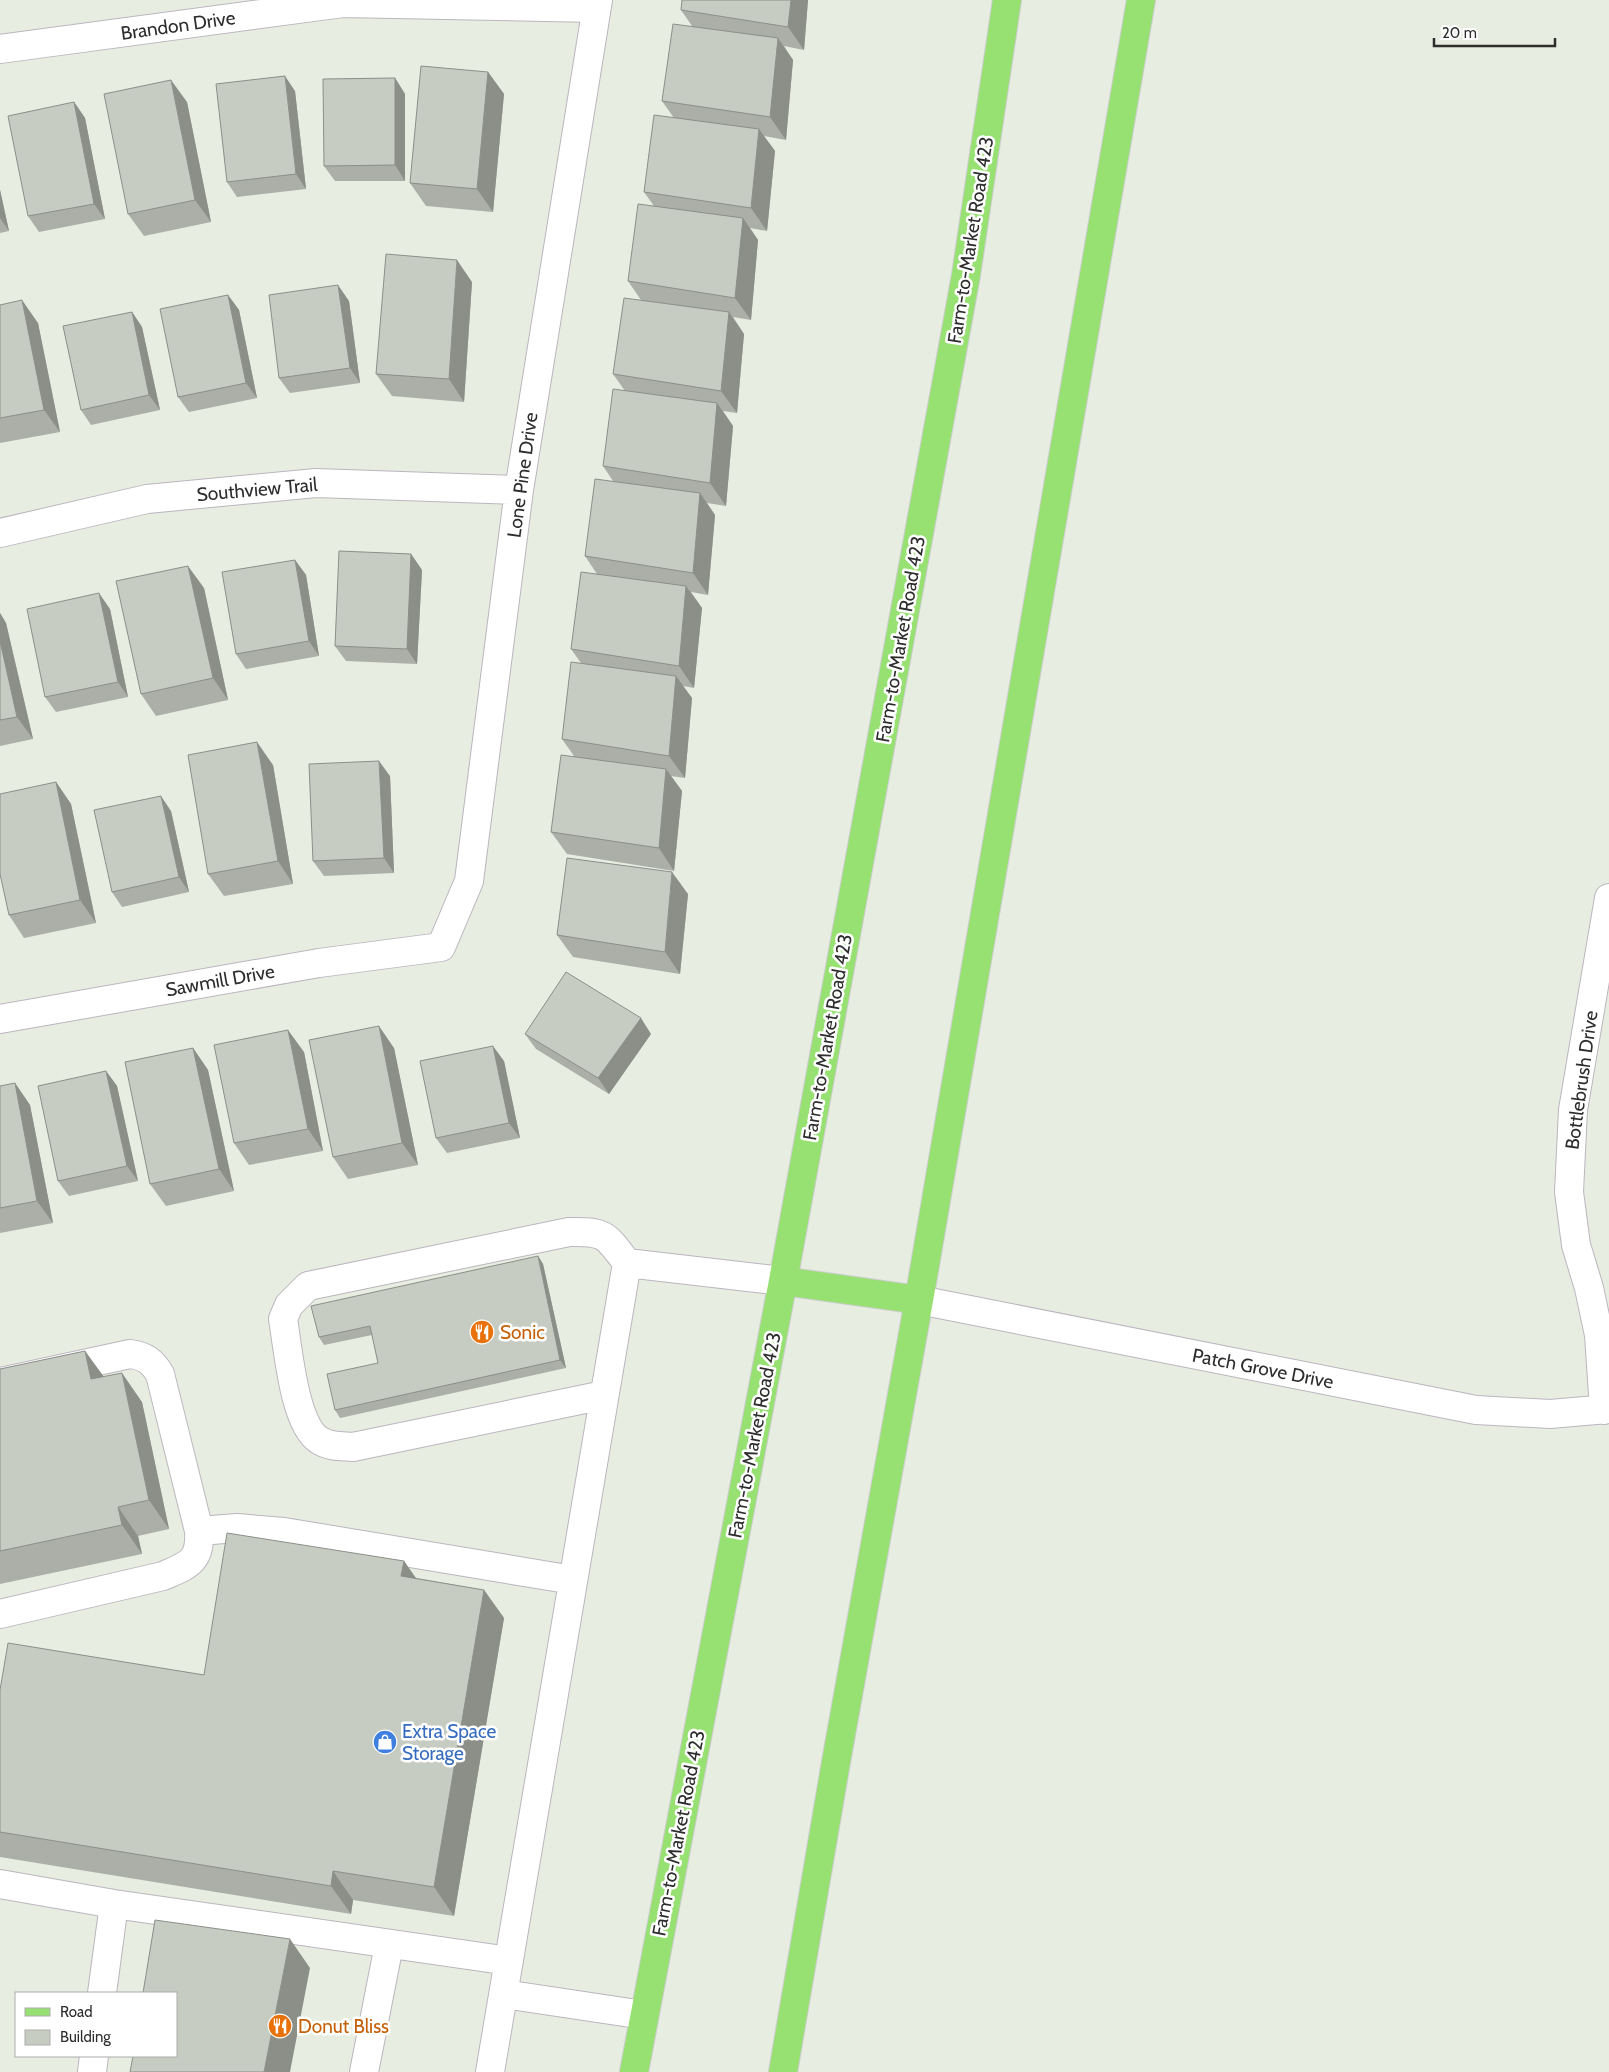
<svg xmlns="http://www.w3.org/2000/svg" width="1609" height="2072" font-family="Cabin,sans-serif">
<rect width="100%" height="100%" fill="#e7ede1"/>
<g fill="none" stroke-linecap="round" stroke-linejoin="round">
<g stroke="#bcb5bf" stroke-width="30">
<path id="minor" d="M0 49 343 3 596 8
M0 533 147 499 316 483 519 490
M0 1019 319 963 441 947 469 881 519 490 598 0
M919 1300 1476 1410 1550 1414 1609 1409
M0 1382 130 1354C145 1356 152 1361 160 1374L199 1531C201 1562 188 1565 163 1576L0 1614
M604 1395 353 1447C342 1446 329 1447 319 1440 294 1424 288 1348 283 1319L289 1305 308 1286 569 1232C605 1231 606 1235 627 1263
M1604 1410 1599 1335 1589 1288 1576 1245 1569 1192 1573 1110 1609 898
M199 1531 237 1528 284 1532 573 1580
M0 1884 114 1904 509 1961
M102 1993 114 1904
M504 1994 644 2015
M92 2072 94 2056
M364 2072 389 1945
M490 2072 627 1263 783 1281"/>
</g>
<g stroke="#cdcdcd" stroke-width="30">
<path id="major" d="M783 1281 919 1300
M634 2072 783 1281 966 275 1007 0
M783 2072 836 1762 919 1300 1141 0"/>
</g>
<use href="#minor" stroke="#fff" stroke-width="28"/>
<use href="#major" stroke="#97e172" stroke-width="28"/>
</g>
<path fill="#abafa8" d="M682 0H808L804 50 784 46 793 60 786 140 764 136 775 151 767 231 750 228 758 240 751 320 733 317 744 334 737 413 723 411 733 426 726 506 707 503 715 515 708 595 691 592 702 608 694 688 683 686 692 698 685 778 671 776 682 791 674 871 567 854 551 832 574 756 562 739 581 663 571 649 597 574 585 556 613 481 603 466 625 391 613 374 641 300 628 281 654 206 644 192 674 118 662 101 692 26 681 10Z
M488 72 504 94 493 212 426 206 410 183Z
M395 78 405 94V181H335L324 166Z
M295 91 306 189 237 197 227 182Z
M74 102 85 118 105 219 39 232 28 216Z
M187 102 211 222 144 236 128 214Z
M0 190 9 231 0 233Z
M472 282 464 402 392 396 376 374Z
M228 295 239 310 257 398 189 412 178 397Z
M349 301 360 383 290 393 279 378Z
M0 305 38 323 60 432 0 443Z
M132 312 142 327 160 410 91 425 81 410Z
M411 554 422 570 417 664 346 661 335 646Z
M295 560 306 575 319 656 246 669 236 654Z
M204 588 228 700 156 716 141 694Z
M110 609 128 697 56 712 45 697Z
M0 613 6 623 33 739 0 746Z
M273 765 293 884 224 896 208 874Z
M390 776 394 873 324 876 313 861Z
M56 782 71 804 96 923 24 938 9 915Z
M171 811 189 892 122 907 112 892Z
M688 894 680 974 573 957 557 935Z
M525 1034H651L609 1094 536 1049Z
M193 1048 208 1070 234 1191 166 1206 150 1184Z
M394 1048 418 1165 348 1179 333 1157Z
M304 1052 323 1151 249 1165 234 1143Z
M504 1061 520 1138 447 1153 436 1138Z
M106 1071 117 1086 138 1181 69 1196 58 1181Z
M15 1083 30 1105 53 1223 0 1233V1086Z
M538 1256 543 1264 566 1368 340 1418 335 1410 378 1363 372 1335 324 1345 319 1337Z
M85 1351 104 1377 142 1402 169 1529 138 1536 142 1554 0 1584V1369Z
M404 1561 416 1578 484 1590 504 1618 454 1916 353 1900 351 1914 0 1857V1690L204 1675Z"/>
<path fill="#8b8f88" d="M791 0H808L804 50 788 27Z
M778 38 793 60 786 140 770 117Z
M488 72 504 94 493 212 477 189Z
M285 76 295 91 306 189 296 174Z
M395 78 405 94V181L395 165Z
M171 80 187 102 211 222 195 200Z
M74 102 85 118 105 219 94 204Z
M759 129 775 151 767 231 751 208Z
M0 190 9 231 0 218Z
M743 218 758 240 751 320 735 298Z
M457 260 472 282 464 402 449 379Z
M338 285 349 301 360 383 350 368Z
M228 295 239 310 257 398 246 383Z
M22 300 38 323 60 432 44 410Z
M132 312 142 327 160 410 149 395Z
M729 312 744 334 737 413 721 391Z
M717 403 733 426 726 506 710 483Z
M700 493 715 515 708 595 693 573Z
M411 554 422 570 417 664 407 649Z
M295 560 306 575 319 656 309 641Z
M188 566 204 588 228 700 213 678Z
M686 586 702 608 694 688 679 666Z
M99 593 110 609 128 697 118 682Z
M0 613 6 623 33 739 17 717 0 641Z
M676 676 692 698 685 778 669 756Z
M257 742 273 765 293 884 278 861Z
M379 761 390 776 394 873 384 858Z
M666 769 682 791 674 871 659 848Z
M56 782 71 804 96 923 80 900Z
M161 796 171 811 189 892 179 877Z
M672 872 688 894 680 974 665 952Z
M641 1018 651 1034 609 1094 598 1078Z
M379 1026 394 1048 418 1165 402 1143Z
M288 1030 304 1052 323 1151 308 1129Z
M493 1046 504 1061 520 1138 509 1123Z
M193 1048 208 1070 234 1191 219 1169Z
M106 1071 117 1086 138 1181 127 1166Z
M15 1083 30 1105 53 1223 37 1201Z
M538 1256 543 1264 566 1368 560 1360Z
M85 1351 106 1380 91 1379Z
M122 1373 142 1402 169 1529 149 1500Z
M118 1507 138 1536 142 1554 122 1525Z
M404 1561 424 1590 401 1576Z
M484 1590 504 1618 454 1916 434 1887Z
M333 1871 353 1900 351 1914 331 1886Z
M290 1939 310 1968 290 2072H264Z"/>
<path fill="#c7ccc3" stroke="#8b8f88" d="M682 0H791L788 27 681 10Z
M673 24 778 38 770 117 662 101Z
M421 66 488 72 477 189 410 183Z
M285 76 296 174 227 182 216 84Z
M395 78V165L324 166 323 79Z
M171 80 195 200 128 214 104 94Z
M74 102 94 204 28 216 8 116Z
M654 115 759 129 751 208 644 192Z
M638 204 743 218 735 298 628 281Z
M386 254 457 260 449 379 376 374Z
M338 285 350 368 279 378 269 295Z
M228 295 246 383 178 397 160 309Z
M624 298 729 312 721 391 613 374Z
M22 300 44 410 0 418V305Z
M132 312 149 395 81 410 63 326Z
M613 389 717 403 710 483 603 466Z
M595 479 700 493 693 573 585 556Z
M339 551 411 554 407 649 335 646Z
M295 560 309 641 236 654 222 572Z
M188 566 213 678 141 694 116 581Z
M581 572 686 586 679 666 571 649Z
M99 593 118 682 45 697 27 609Z
M0 641 17 717 0 720Z
M571 662 676 676 669 756 562 739Z
M257 742 278 861 208 874 188 755Z
M561 755 666 769 659 848 551 832Z
M379 761 384 858 313 861 309 764Z
M56 782 80 900 9 915 0 874V794Z
M161 796 179 877 112 892 94 810Z
M567 858 672 872 665 952 557 935Z
M566 972 641 1018 598 1078 525 1034Z
M379 1026 402 1143 333 1157 309 1040Z
M288 1030 308 1129 234 1143 214 1045Z
M493 1046 509 1123 436 1138 420 1061Z
M193 1048 219 1169 150 1184 125 1062Z
M106 1071 127 1166 58 1181 38 1086Z
M15 1083 37 1201 0 1208V1086Z
M538 1256 560 1360 335 1410 327 1374 378 1363 370 1326 319 1337 311 1306Z
M85 1351 91 1379 122 1373 149 1500 118 1507 122 1525 0 1551V1369Z
M227 1533 404 1561 401 1576 484 1590 434 1887 333 1871 331 1886 0 1832V1690L8 1643 204 1675Z
M155 1920 290 1939 264 2072H130L133 2056H176V1993H143Z"/>
<defs>
<g id="restaurant-disc" transform="scale(1.25)"><circle r="9.5" fill="#e8710a" stroke="#fff"/><path d="M-5-6h1v4h1v-4h1v4h1v-4h1v5L-1.5 .5V6h-2V.5L-5-1ZM5-6V6H3V1.5H1.5Q1.5-4 5-6Z" fill="#fff"/></g>
<g id="shop-disc" transform="scale(1.25)"><circle r="9.5" fill="#3f7fe0" stroke="#fff"/><path d="M-5-2.5h2.3a2.7 3.5 0 0 1 5.4 0H5L5.5 6h-11ZM-1.5-2.5h3a1.5 2.3 0 0 0-3 0Z" fill="#fff"/></g>
</defs>
<g fill-rule="evenodd">
<use href="#restaurant-disc" x="482" y="1332"/>
<use href="#shop-disc" x="385" y="1742"/>
<use href="#restaurant-disc" x="280" y="2026"/>
</g>
<g text-anchor="middle" stroke-width="5" stroke-linejoin="round" paint-order="stroke">
<g font-size="19" fill="#2d2d2d" stroke="#fff">
<text transform="translate(178 25) rotate(-8)" y="7">Brandon Drive</text>
<text transform="translate(970 240) rotate(-81)" y="7">Farm-to-Market Road 423</text>
<text transform="translate(522 475) rotate(-82)" y="7">Lone Pine Drive</text>
<text transform="translate(257 489) rotate(-5)" y="7">Southview Trail</text>
<text transform="translate(900 639) rotate(-80)" y="7">Farm-to-Market Road 423</text>
<text transform="translate(220 980) rotate(-10)" y="7">Sawmill Drive</text>
<text transform="translate(827 1037) rotate(-80)" y="7">Farm-to-Market Road 423</text>
<text transform="translate(1581 1080) rotate(-82)" y="7">Bottlebrush Drive</text>
<text transform="translate(1263 1368) rotate(11)" y="7">Patch Grove Drive</text>
<text transform="translate(754 1435) rotate(-79)" y="7">Farm-to-Market Road 423</text>
<text transform="translate(678 1833) rotate(-79)" y="7">Farm-to-Market Road 423</text>
</g>
<g font-size="19" fill="#c56008" stroke="#fff" text-anchor="start">
<text x="500" y="1339">Sonic</text>
<text x="298" y="2033">Donut Bliss</text>
</g>
<g font-size="19" fill="#366cbe" stroke="#fff" text-anchor="start">
<text x="402" y="1738">Extra Space<tspan x="402" dy="22">Storage</tspan></text>
</g>
</g>
<rect x="15" y="1992" width="162" height="65" fill="#ffffff" stroke="#ababab"/>
<rect x="25" y="2008" width="25" height="8" fill="#97e172" stroke="#ababab"/>
<text x="60" y="2017" font-size="15" fill="#2d2d2d">Road</text>
<rect x="25" y="2030" width="25" height="15" fill="#c7ccc3" stroke="#ababab"/>
<text x="60" y="2042" font-size="15" fill="#2d2d2d">Building</text>
<path d="M1434 38v8h121v-8" fill="none" stroke="#2d2d2d" stroke-width="2.5"/>
<text x="1442" y="38" font-size="15" fill="#2d2d2d" stroke="#ffffff" stroke-width="4" paint-order="stroke">20 m</text>
</svg>
